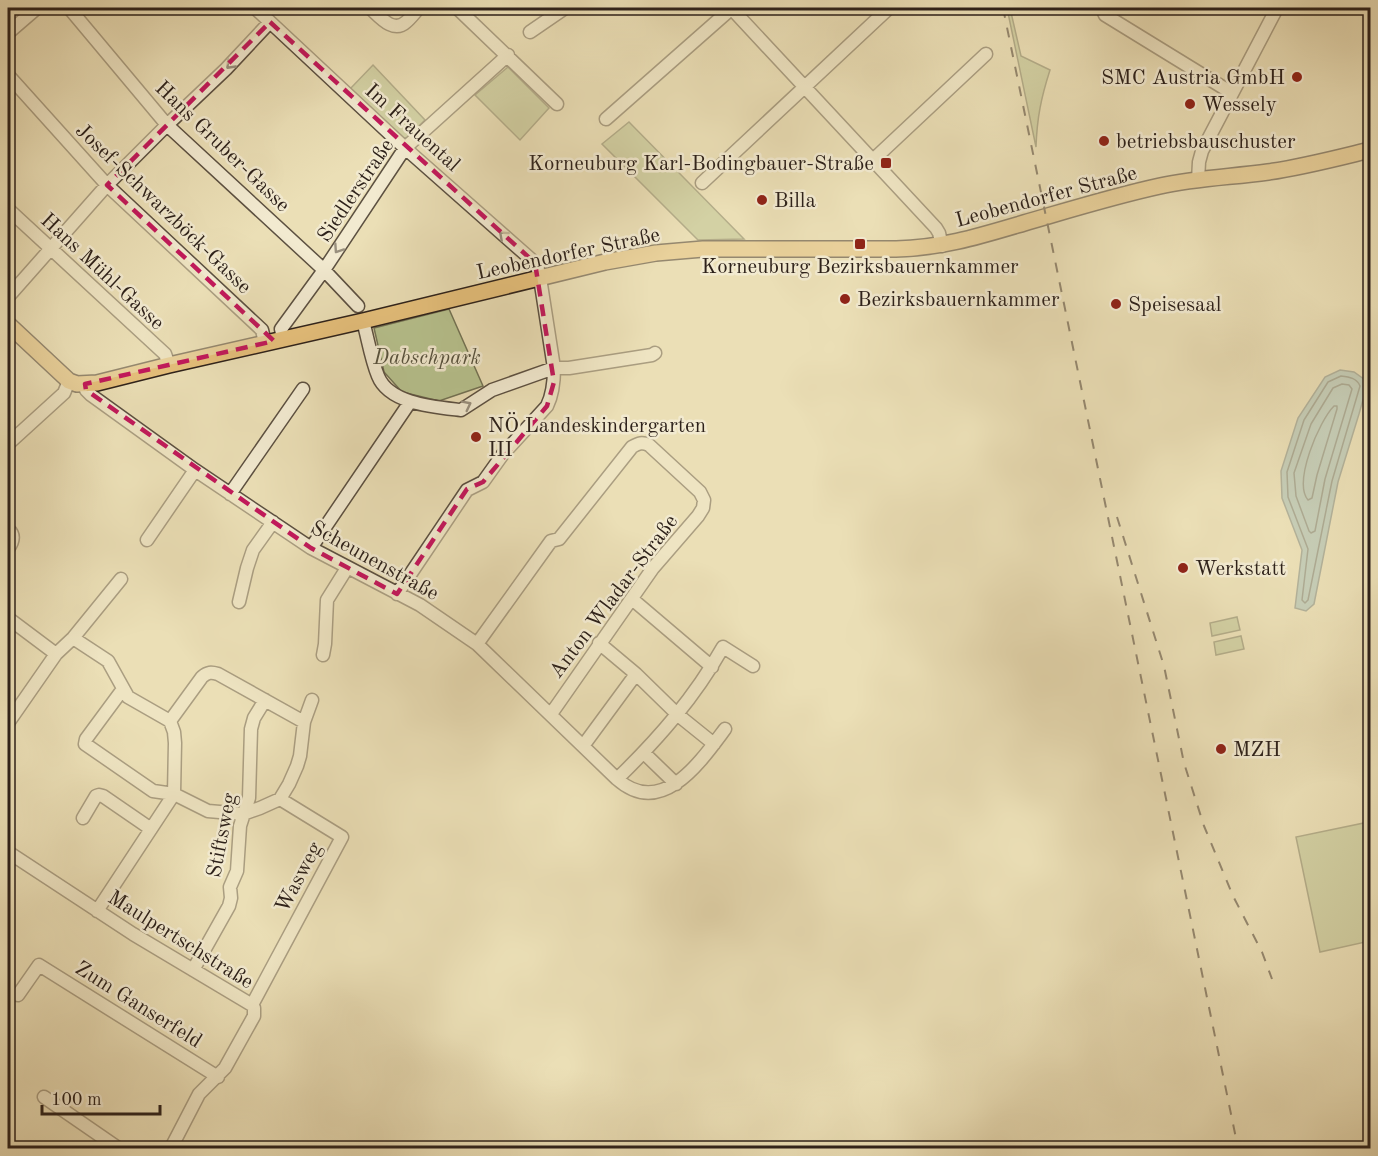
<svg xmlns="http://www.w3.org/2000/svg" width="1378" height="1156" font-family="'Old Standard TT',serif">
<rect width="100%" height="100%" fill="#ebdfb6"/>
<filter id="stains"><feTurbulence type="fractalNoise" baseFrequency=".00333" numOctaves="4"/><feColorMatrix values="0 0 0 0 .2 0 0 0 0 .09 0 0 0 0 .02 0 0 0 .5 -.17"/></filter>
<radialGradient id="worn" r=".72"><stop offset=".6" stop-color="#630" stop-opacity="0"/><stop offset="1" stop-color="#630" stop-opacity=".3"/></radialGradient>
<path fill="#b7c28e" stroke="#727254" stroke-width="1.5" d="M1007 8H1010L1021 56 1050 70C1041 98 1037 118 1036 147Z
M373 65 425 120 407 138H401L350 89Z
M508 67 549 108 520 140 475 95Z
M629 122 744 239 698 240 602 144Z
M449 309 483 386 439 401 402 392 384 372 374 328Z
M1237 617 1240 630 1212 636 1210 623Z
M1241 636 1244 649 1216 655 1214 642Z
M1364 823 1370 854V941L1320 952 1296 837Z"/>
<path fill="#9cbab8" stroke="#707d79" stroke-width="1.5" d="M1340 370 1354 372 1368 382 1359 414 1338 482 1314 604 1306 611 1295 608 1302 550 1282 498 1281 471 1298 418 1325 377Z"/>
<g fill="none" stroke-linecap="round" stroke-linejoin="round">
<path stroke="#646e69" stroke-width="1.5" d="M1341 376C1349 377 1357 378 1360 386L1332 481 1308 600 1305 603 1302 600 1308 549 1288 497 1287 472 1304 420 1328 382Z
M1342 384 1349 385 1352 389 1325 479 1315 531 1311 533 1309 531 1296 496 1294 473 1311 424 1333 388Z
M1334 406H1337V409L1317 475 1312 498 1308 500C1293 482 1319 421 1334 406Z"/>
<g stroke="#5c5041" stroke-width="15">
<path id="minor" d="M69 8 167 125 324 270 358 306
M255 8 405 148 533 261 537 266 540 278 554 368C554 381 553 394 547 406L503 454 483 482 467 490 397 594
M370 8C379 16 393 34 406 22 411 18 415 12 419 8
M457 8 557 104
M731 8 936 228 939 233 942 246
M1102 8 1105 15 1232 93
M530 32 565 8
M8 33 37 8
M8 75 107 185 262 330 265 343
M606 119 732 8
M873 160 986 54
M1198 180 1199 162 1202 151 1277 8
M702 183 889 8
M8 209 165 354 169 365
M8 297 107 185 167 125 226 69 270 22
M363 321C368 339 371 359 378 376 389 404 435 407 461 410L492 390 554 368H569L652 355 655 353
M283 338 281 329 324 270 405 148 508 55
M85 384 86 390 91 395 195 470 311 548 420 605 477 644 617 779C662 819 701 761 725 729
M8 444 64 393 69 381
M230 494 303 389
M8 529C15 535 13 542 8 549
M147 540 195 470
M311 548 410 402
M632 599 712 667
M239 602 247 568 253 550 273 522
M8 618 56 654
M73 638 108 661 128 697 170 721
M599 643 636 674 678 715 714 744
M477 644 551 541 559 539 632 447C639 443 642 442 649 445L700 492 704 500 703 508 698 516 653 568 551 714
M323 655 325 644 327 600 347 568
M124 690 120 693 86 739 85 744 153 791 174 794 208 811 243 814 260 808 280 799 342 837 252 1005
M170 721 202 677C208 672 211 672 218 674L304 722
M8 723 56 654 73 638 121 579
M583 746 636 674
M644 753 676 784
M617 779C659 738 694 698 723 647L753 666
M280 799 289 784 297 766 300 756 304 722 312 700
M83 818 96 796 99 795 103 796 151 829
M8 852 133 934 252 1005 254 1008V1016L225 1068 199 1094 171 1148
M97 911 174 794 175 743 174 732 170 721
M193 970 229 906 231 898 230 887 237 871 240 826 249 798 251 729 254 718 265 700
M18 995 39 965 218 1077
M44 1097 118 1148"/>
</g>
<g stroke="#2d211a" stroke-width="18">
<path id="major" d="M8 324 69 381 77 384 97 383 169 365 363 321 605 262 656 253 703 249H896C942 248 980 236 1024 223 1069 210 1114 196 1160 186 1196 178 1232 177 1268 172 1303 167 1337 158 1370 150"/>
</g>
<use href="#minor" stroke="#f2ead0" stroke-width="12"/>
<use href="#major" stroke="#e6c07b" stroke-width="15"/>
<path stroke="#2d211a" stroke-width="2" stroke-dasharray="10 10" stroke-linecap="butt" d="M1003 8 1238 1148
M1117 517 1164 666 1184 763 1204 826 1233 896 1262 952 1272 979"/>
</g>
<defs><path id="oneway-chevron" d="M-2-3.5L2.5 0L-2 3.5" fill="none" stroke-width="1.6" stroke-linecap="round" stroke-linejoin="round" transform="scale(1.5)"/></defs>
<g stroke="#99907e">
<use href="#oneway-chevron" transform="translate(230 65) rotate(134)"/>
<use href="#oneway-chevron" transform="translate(503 235) rotate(-138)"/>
<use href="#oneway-chevron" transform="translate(338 249) rotate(124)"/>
<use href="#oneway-chevron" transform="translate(467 405) rotate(-27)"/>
</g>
<path d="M0 0H1378V1156H0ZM270 22 535 263 554 382 547 406 483 482 467 489 397 594 311 548 86 390 85 384 274 341 107 185Z" fill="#ebdfb6" fill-opacity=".55" fill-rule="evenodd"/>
<path fill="none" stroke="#c2185b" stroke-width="4.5" stroke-dasharray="12 8" stroke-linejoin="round" d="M270 22 535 263 554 382 547 406 483 482 467 489 397 594 311 548 86 390 85 384 274 341 107 185Z"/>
<g fill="#8f2418" stroke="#f2ead0" stroke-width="2">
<circle cx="1297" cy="77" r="6"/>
<circle cx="1190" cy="104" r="6"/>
<circle cx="1104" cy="141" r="6"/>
<rect x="880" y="157" width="12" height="12" rx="3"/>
<circle cx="762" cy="200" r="6"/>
<rect x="854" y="238" width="12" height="12" rx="3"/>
<circle cx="845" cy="299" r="6"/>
<circle cx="1116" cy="304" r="6"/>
<circle cx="476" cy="437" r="6"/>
<circle cx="1183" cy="568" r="6"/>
<circle cx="1221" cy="749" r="6"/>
</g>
<g text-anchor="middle" stroke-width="5" stroke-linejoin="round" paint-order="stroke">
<g font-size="21" fill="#2d211a" stroke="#f2ead0" text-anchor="start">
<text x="1285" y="84" text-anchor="end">SMC Austria GmbH</text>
<text x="1202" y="111">Wessely</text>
<text x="1116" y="148">betriebsbauschuster</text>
<text x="874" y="170" text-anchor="end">Korneuburg Karl-Bodingbauer-Straße</text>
<text x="774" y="207">Billa</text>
<text x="860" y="273" text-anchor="middle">Korneuburg Bezirksbauernkammer</text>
<text x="857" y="306">Bezirksbauernkammer</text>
<text x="1128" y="311">Speisesaal</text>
<text x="488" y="432">NÖ Landeskindergarten<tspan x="488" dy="24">III</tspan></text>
<text x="1195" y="575">Werkstatt</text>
<text x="1233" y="756">MZH</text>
</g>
<g font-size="21" fill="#2d211a" stroke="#f2ead0">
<text transform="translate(413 127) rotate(42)" y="7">Im Frauental</text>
<text transform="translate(223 146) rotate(44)" y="7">Hans Gruber-Gasse</text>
<text transform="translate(355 190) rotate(-56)" y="7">Siedlerstraße</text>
<text transform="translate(1046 196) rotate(-15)" y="7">Leobendorfer Straße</text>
<text transform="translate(164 208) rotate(44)" y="7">Josef-Schwarzböck-Gasse</text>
<text transform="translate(568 253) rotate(-12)" y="7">Leobendorfer Straße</text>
<text transform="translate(103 271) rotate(43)" y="7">Hans Mühl-Gasse</text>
<text transform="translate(375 560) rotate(29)" y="7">Scheunenstraße</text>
<text transform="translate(613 596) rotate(-53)" y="7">Anton Wladar-Straße</text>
<text transform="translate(221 835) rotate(-79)" y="7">Stiftsweg</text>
<text transform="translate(298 877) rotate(-62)" y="7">Wasweg</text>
<text transform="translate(181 939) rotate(32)" y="7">Maulpertschstraße</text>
<text transform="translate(139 1004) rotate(32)" y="7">Zum Ganserfeld</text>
</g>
<g font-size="21" font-style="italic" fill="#56513d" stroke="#f2ead0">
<text x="427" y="364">Dabschpark</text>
</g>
</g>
<rect width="1378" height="1156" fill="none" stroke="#ebdfb6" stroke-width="30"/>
<rect x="9" y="9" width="1360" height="1138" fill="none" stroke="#2d211a" stroke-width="3"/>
<rect x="15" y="15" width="1348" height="1126" fill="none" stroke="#2d211a" stroke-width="1.5"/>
<path d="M42 1105v9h118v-9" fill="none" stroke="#2d211a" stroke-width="3"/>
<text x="51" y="1105" font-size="18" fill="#2d211a" stroke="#f2ead0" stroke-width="4.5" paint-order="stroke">100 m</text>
<rect width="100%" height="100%" filter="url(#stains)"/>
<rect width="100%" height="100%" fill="url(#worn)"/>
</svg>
